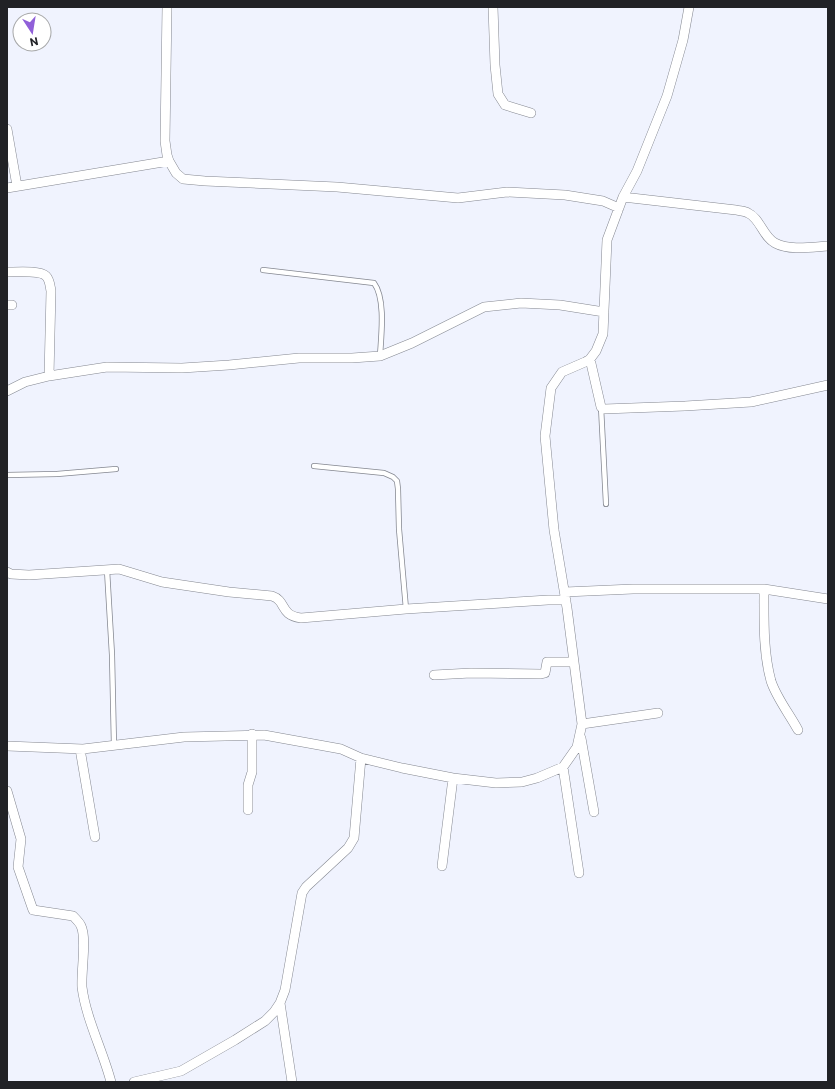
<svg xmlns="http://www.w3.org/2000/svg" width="835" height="1089" font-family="Commissioner,sans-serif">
<rect width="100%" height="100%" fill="#f0f3fe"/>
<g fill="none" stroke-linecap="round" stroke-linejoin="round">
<g stroke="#848790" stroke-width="6">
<path id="lane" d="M263 270 374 283C386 299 381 337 380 356
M601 407 606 504
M314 466 384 473 393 477 397 481 398 489 399 529 406 609
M7 475 57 474 116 469
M107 570 112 655 114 746"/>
</g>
<g stroke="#848790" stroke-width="10">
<path id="street" d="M167 7 165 141 167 155 169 161 176 173 183 179 205 181 337 187 458 198 507 192 565 195 603 201 619 208
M493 7 495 65 498 94 505 105 531 113
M7 129 17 186
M7 188 169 161
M623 197 736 210C740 211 745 211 748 213 760 218 763 237 775 243 790 251 812 247 828 246
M7 272C16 272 40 270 46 276 50 280 50 286 51 291L49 376
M7 305H12
M590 359 601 407 604 409 685 406 751 402 828 385
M7 391 25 382 49 376 107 367 182 368 229 365 299 358H352L380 356 412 343 484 307 521 303 560 305 604 312
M7 572 11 574 29 575 119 569 162 582 229 592 272 596C287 601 279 615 301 618L406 609 548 600H566
M764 589C764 620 763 652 771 681 776 697 790 715 798 730
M565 592 633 589H764L828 599
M434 675 471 673 541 674 545 673 547 662H574
M582 724 658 713
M581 738 594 812
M7 746 83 749 184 737 264 735 341 749 361 758 402 768 453 778 496 783 522 782 537 778 563 767 577 747 582 724 567 608 554 530 545 436 551 388 562 372 585 362 590 359 596 351 603 334 607 240 623 197 637 171 667 96 683 40 689 7
M80 749 95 837
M563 767 579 873
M7 791 21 839 18 867 33 910 73 916C76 919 80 923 81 926 87 938 81 971 82 987 86 1019 103 1051 111 1082
M248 810V785L252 772V734
M442 866 453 778
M280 1003 292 1082
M134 1082 181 1071 235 1040 265 1021 274 1012 280 1003 285 990 302 893 306 887 348 848 354 838 361 758"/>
</g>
<use href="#lane" stroke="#fff" stroke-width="4.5"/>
<use href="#street" stroke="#fff" stroke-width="9"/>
</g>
<rect width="835" height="1089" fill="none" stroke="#212226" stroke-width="16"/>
<g transform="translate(32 32) rotate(168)"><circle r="19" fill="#ffffff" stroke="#a6a7a8"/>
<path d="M0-3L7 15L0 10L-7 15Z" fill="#9060d9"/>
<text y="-6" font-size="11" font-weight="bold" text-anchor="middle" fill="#212226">N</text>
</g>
</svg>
